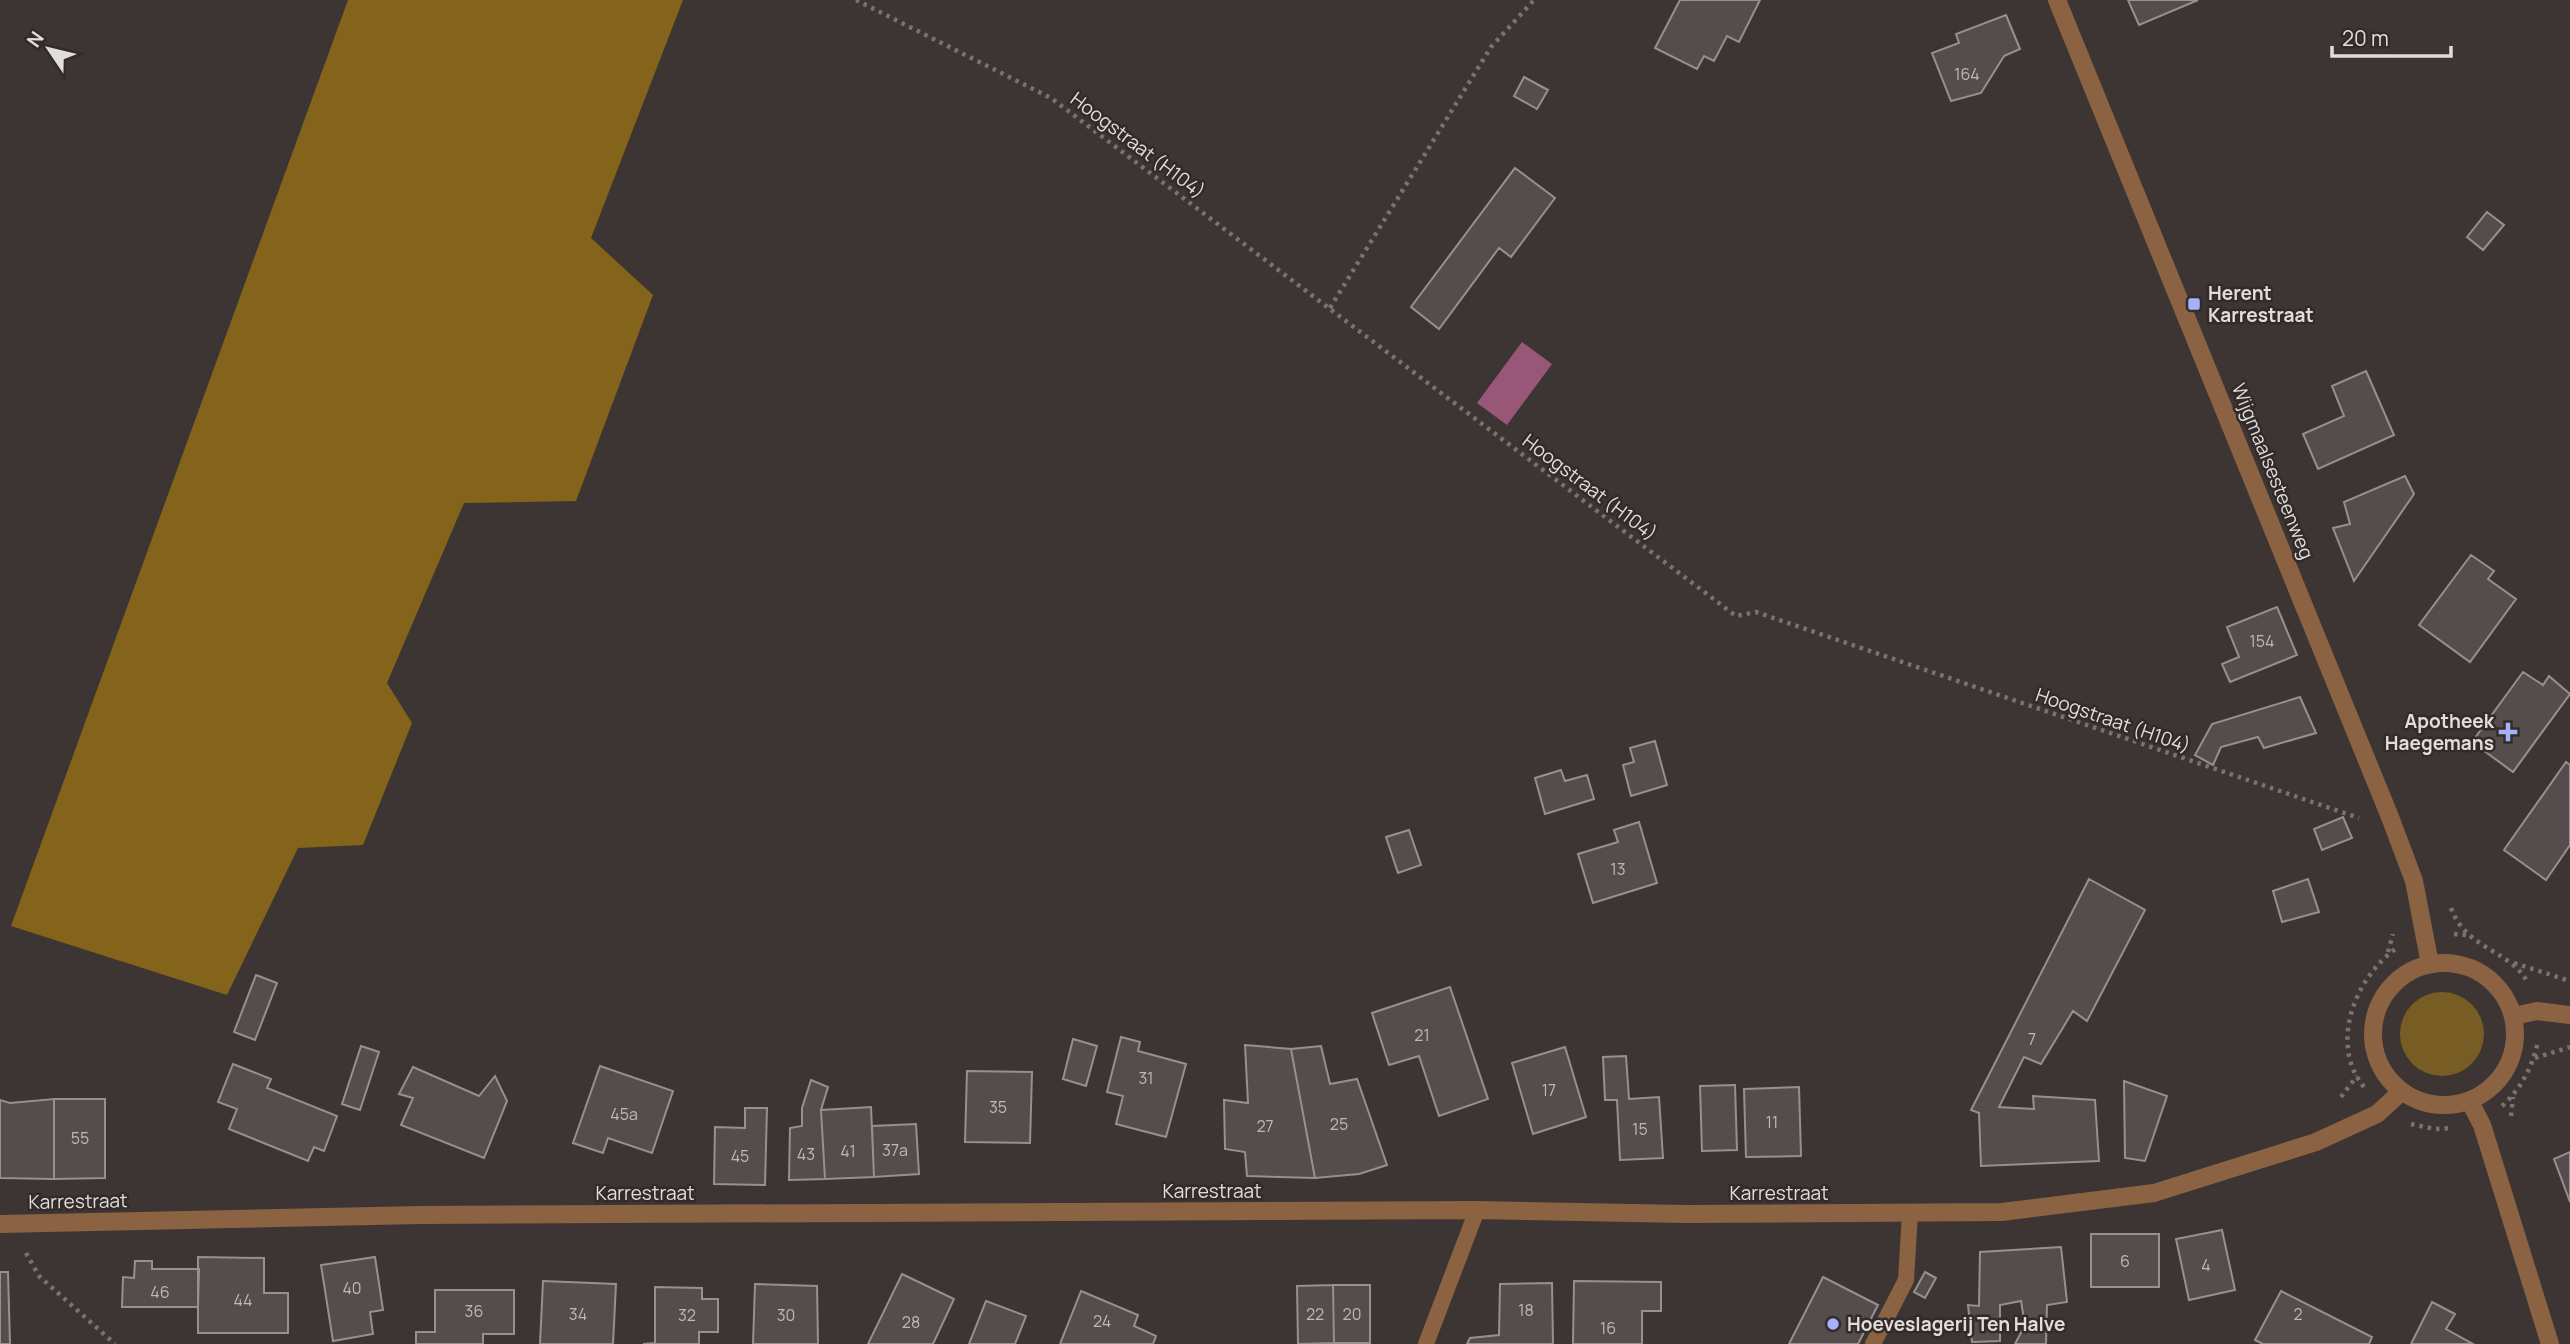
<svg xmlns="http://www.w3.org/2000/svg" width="2570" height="1344" font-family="Manrope,sans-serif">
<rect width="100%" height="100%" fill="#3d3533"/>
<path fill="#775d24" d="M2400 1034a42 42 0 1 1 84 0a42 42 0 1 1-84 0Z"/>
<path fill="#83641a" d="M348 0H683L591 238 653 295 576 501 464 503 387 683 412 723 363 845 298 848 227 995 11 926Z"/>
<path fill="#995778" d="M1522 342 1552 364 1507 425 1477 403Z"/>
<path fill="#544c4d" stroke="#988f8f" stroke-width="2" d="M1680 0H1760L1739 42 1727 36 1714 61 1704 56 1697 69 1655 48Z
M2128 0H2198L2139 25Z
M2006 15 2020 49 2004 56 1981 93 1951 101 1932 53 1959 43 1956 34Z
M1524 77 1548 90 1537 109 1514 96Z
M1515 168 1555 198 1511 257 1499 248 1439 329 1411 307Z
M2487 212 2504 225 2483 250 2467 237Z
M2366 371 2394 435 2318 469 2303 434 2344 416 2332 386Z
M2405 476 2414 494 2354 581 2333 528 2350 524 2344 502Z
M2471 555 2494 571 2488 579 2516 599 2470 662 2419 625Z
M2277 607 2297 655 2230 682 2222 664 2239 657 2227 627Z
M2523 672 2543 685 2549 676 2570 694 2513 772 2472 742Z
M2300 697 2316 733 2264 748 2258 737 2221 747 2213 765 2195 755 2212 724Z
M1655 741 1667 785 1631 796 1623 765 1634 762 1630 748Z
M2566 762 2570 765V845L2546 880 2504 850Z
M1561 770 1565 781 1587 775 1594 799 1545 814 1535 778Z
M2343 817 2352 838 2322 850 2314 829Z
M1639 822 1657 883 1593 903 1578 854 1618 842 1614 830Z
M1409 830 1421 865 1398 873 1386 837Z
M2089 879 2145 910 2087 1021 2073 1011 2041 1064 2024 1057 1999 1107 2034 1109 2033 1096 2095 1100 2099 1161 1981 1166 1979 1113 1971 1110Z
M2308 879 2319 912 2282 922 2273 891Z
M256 975 277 983 255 1040 234 1032Z
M1450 987 1488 1099 1439 1116 1419 1056 1389 1065 1372 1013Z
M1121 1037 1140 1042 1138 1051 1186 1064 1166 1137 1116 1124 1123 1096 1107 1092Z
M1073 1039 1097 1046 1086 1086 1063 1079Z
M1245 1045 1291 1049 1315 1178 1247 1176 1245 1152 1225 1149 1224 1100 1248 1103Z
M361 1046 379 1052 360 1110 342 1104Z
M1321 1046 1330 1084 1357 1079 1387 1165 1359 1174 1315 1178 1291 1049Z
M1565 1047 1586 1117 1533 1134 1512 1063Z
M1626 1056 1629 1099 1659 1097 1663 1158 1620 1160 1617 1100H1605L1603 1057Z
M233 1064 271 1079 267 1088 337 1116 324 1151 314 1147 308 1161 229 1129 237 1109 218 1102Z
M600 1066 673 1091 652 1153 608 1138 603 1153 573 1143Z
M413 1067 479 1096 495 1076 507 1101 484 1158 401 1125 413 1098 399 1094Z
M967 1071 1032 1072 1030 1143 965 1142Z
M811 1080 828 1087 821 1110 825 1179 789 1180 790 1128 802 1126V1108Z
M2124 1081 2167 1096 2145 1161 2125 1158Z
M1735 1085 1737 1150 1702 1151 1700 1086Z
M1799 1087 1801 1156 1746 1157 1744 1089Z
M54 1099V1179L0 1178V1100L10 1103Z
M54 1099H105V1178L54 1179Z
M871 1107 874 1177 825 1179 821 1110Z
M745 1108H767L765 1185 714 1184 715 1127 745 1128Z
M916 1124 919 1174 874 1177 872 1126Z
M2570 1152V1202L2554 1159Z
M2222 1230 2235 1290 2189 1300 2176 1239Z
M2091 1234H2159V1287H2091Z
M2061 1247 2067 1302 2047 1305 2046 1344H2015L2025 1325 2021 1301 2000 1305V1341L1972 1342 1968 1305 1979 1306 1980 1252Z
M198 1257 264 1258V1293H288V1333H198Z
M375 1257 383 1310 370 1312 373 1334 333 1341 321 1265Z
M135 1261H152V1269H199L198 1307H122L123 1277 134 1278Z
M0 1272H8L10 1344H0Z
M1925 1272 1936 1278 1925 1298 1914 1292Z
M902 1274 954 1299 933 1344H868Z
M1823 1277 1878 1305 1858 1344H1789Z
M543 1281 616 1284 613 1344H540Z
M1574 1281 1661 1282V1311H1642V1344H1573Z
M1552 1283 1553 1344H1467L1470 1338 1499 1335 1500 1284Z
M755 1284 817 1286 818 1344H753Z
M1333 1285 1334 1343 1298 1344 1297 1286Z
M1333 1285H1370V1343H1334Z
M655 1287 702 1288V1299H718V1332H699V1344H643L655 1343Z
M435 1290H514V1334H483V1344H416V1332H435Z
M1081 1291 1138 1315 1134 1326 1156 1336 1153 1344H1060Z
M2281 1291 2372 1337 2369 1344H2263L2255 1340Z
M986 1301 1026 1316 1015 1344H969Z
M2432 1302 2455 1314 2446 1329 2473 1344H2411Z"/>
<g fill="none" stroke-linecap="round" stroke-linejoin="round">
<path stroke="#797270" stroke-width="4.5" stroke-dasharray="3.5 5" stroke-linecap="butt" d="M856 0 1051 98 1736 616 1756 612 2359 818
M1330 308 1491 47 1534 0
M2451 908C2466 950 2510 949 2528 983
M2454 934 2467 935
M2388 952 2393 934
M2514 963 2570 981
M2535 1058 2570 1047
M2364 1087C2328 1044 2356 976 2397 948
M2341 1097 2357 1076
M2502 1106C2521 1089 2533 1066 2538 1041
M2511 1116 2513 1097
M2411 1124 2435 1129 2451 1128
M26 1253 39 1276 115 1344"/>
<path stroke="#8b6342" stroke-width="16" d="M1426 1344 1477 1210
M1873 1344 1906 1280 1910 1213"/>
<path stroke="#8b6342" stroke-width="18" d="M2514 1016 2537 1011 2570 1015"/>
<path stroke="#8b6342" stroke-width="18" d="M2057 0 2390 817 2414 881 2430 964
M2373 1034a71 71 0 1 1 142 0a71 71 0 1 1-142 0Z
M2470 1102 2482 1125 2550 1344
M0 1224 420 1215 1477 1210 1686 1214 2002 1212 2154 1193 2316 1142 2377 1114 2401 1092"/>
</g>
<g fill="#a6b1fc" stroke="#322b29" stroke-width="2.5">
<rect x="2187" y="297" width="14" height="14" rx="3.5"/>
<path d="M2504.5 721.5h7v7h7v7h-7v7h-7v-7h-7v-7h7z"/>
<circle cx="1833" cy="1324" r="7"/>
</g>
<g text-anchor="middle" stroke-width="5" stroke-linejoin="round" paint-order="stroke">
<g font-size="16" fill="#beb9b8">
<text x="1967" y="80">164</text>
<text x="2262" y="647">154</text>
<text x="1618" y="875">13</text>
<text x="1422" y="1041">21</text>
<text x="2032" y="1045">7</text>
<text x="1146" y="1084">31</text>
<text x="1549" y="1096">17</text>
<text x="998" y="1113">35</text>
<text x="624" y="1120">45a</text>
<text x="1772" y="1128">11</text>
<text x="1339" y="1130">25</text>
<text x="1265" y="1132">27</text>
<text x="1640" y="1135">15</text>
<text x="80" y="1144">55</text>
<text x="895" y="1156">37a</text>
<text x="848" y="1157">41</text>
<text x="806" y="1160">43</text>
<text x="740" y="1162">45</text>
<text x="2125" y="1267">6</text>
<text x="2206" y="1271">4</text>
<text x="352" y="1294">40</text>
<text x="160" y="1298">46</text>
<text x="243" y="1306">44</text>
<text x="1526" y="1316">18</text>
<text x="474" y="1317">36</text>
<text x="578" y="1320">34</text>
<text x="1315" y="1320">22</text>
<text x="1352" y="1320">20</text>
<text x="2298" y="1320">2</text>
<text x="687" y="1321">32</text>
<text x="786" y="1321">30</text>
<text x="1102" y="1327">24</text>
<text x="911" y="1328">28</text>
<text x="1608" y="1334">16</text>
</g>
<g font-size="19" fill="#e1dddb" stroke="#322b29">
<text transform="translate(1138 145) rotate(37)" y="7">Hoogstraat (H104)</text>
<text transform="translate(2273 471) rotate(68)" y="7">Wijgmaalsesteenweg</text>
<text transform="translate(1590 487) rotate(37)" y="7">Hoogstraat (H104)</text>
<text transform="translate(2113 720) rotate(19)" y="7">Hoogstraat (H104)</text>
<text x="1212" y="1198">Karrestraat</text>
<text x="645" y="1200">Karrestraat</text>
<text x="1779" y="1200">Karrestraat</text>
<text transform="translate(78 1201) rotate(-1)" y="7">Karrestraat</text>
</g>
<g font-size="19" font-weight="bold" fill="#e1dddb" stroke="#322b29" text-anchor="start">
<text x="2208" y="300">Herent<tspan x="2208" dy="22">Karrestraat</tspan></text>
<text x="2494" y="728" text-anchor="end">Apotheek<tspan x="2494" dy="22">Haegemans</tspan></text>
<text x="1847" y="1331">Hoeveslagerij Ten Halve</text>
</g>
</g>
<g transform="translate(49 49) rotate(305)" stroke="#322b29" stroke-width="5" paint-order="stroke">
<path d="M0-5L12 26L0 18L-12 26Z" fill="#e1dddb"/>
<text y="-10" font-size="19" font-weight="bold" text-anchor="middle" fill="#e1dddb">N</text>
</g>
<path d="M2332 46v10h119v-10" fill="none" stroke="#e1dddb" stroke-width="3.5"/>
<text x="2342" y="46" font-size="21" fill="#e1dddb" stroke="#322b29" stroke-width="5" paint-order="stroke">20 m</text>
</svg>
